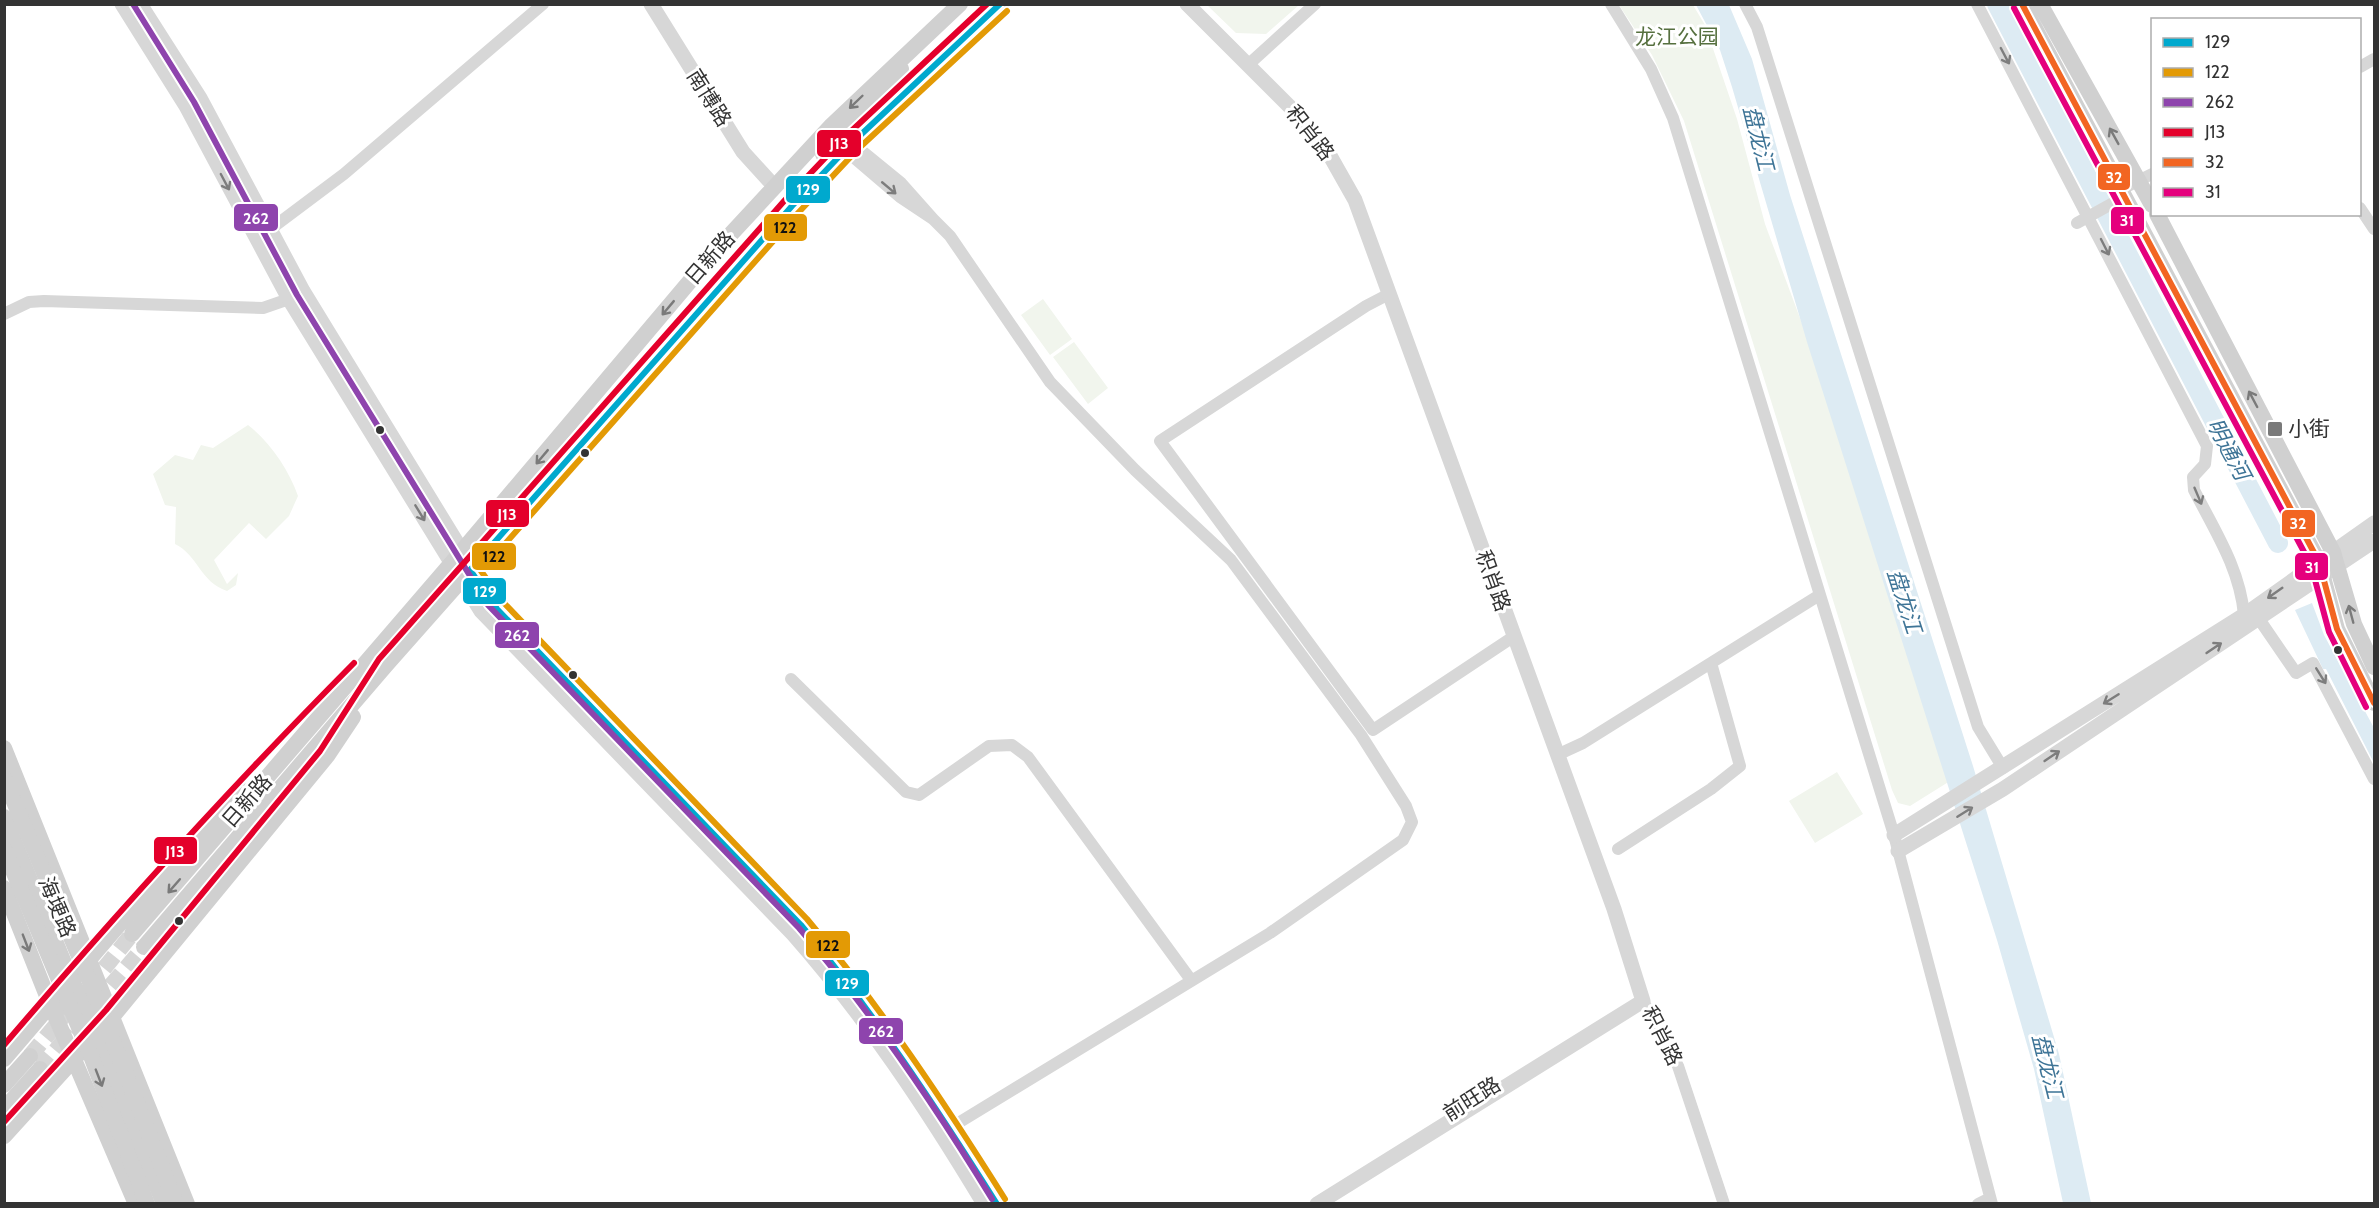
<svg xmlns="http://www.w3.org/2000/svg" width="2379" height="1208" font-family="Cabin,'Noto Sans SC',sans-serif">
<rect width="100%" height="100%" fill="#fff"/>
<path fill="#f1f5ed" d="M1207 5H1299L1266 34 1236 33Z
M1619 5H1693L1705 25 1737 119 1765 224 1807 337 1950 781 1910 806 1898 803 1892 790 1684 121 1652 55Z
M1043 299 1072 339 1050 355 1021 315Z
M1074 342 1108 388 1088 404 1053 357Z
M248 425C270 442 289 470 298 496L289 516 266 539 249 523 214 560 227 584 238 573 236 585 227 591C200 582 198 555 175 544L176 507 165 505 153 474 175 455 193 460 201 445 213 448Z
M1837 772 1863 814 1815 843 1789 801Z"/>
<path fill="#ddebf3" d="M1696 5H1729L1752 59 1790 195 1973 766 2059 1054 2091 1203H2063L2034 1069 1997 940 1807 342 1732 87 1720 50Z
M2312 603 2324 635 2374 728V763L2326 669H2323L2295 610Z"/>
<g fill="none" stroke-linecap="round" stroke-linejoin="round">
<path stroke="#ddebf3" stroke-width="20" d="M1997 4 2278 543"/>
<path stroke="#d6d6d6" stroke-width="16" stroke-dasharray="16 8" stroke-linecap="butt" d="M89 987 132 934
M95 1004 144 947
M30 1056 66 1013
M40 1069 72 1031"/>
<path stroke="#d7d7d7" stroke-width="12" d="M1611 4 1651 69 1673 118 1894 835 1992 1204
M1745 4 1757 27 1978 727 2003 768
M1977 4 2207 446 2205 464 2193 477 2194 490C2215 531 2240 569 2244 615
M1249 64 1315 4
M2360 67 2374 59
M845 150 900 197 933 219 901 183 852 143
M2120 190 2152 174
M2360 208 2374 229
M933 219 950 236 1050 382 1135 470 1231 560 1361 735 1406 806 1412 822 1403 840 1270 933 950 1128
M2077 223 2124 197
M264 234 344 174 543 4
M1389 294 1366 306 1160 441 1373 730 1513 637
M4 314 29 302 44 301 263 308 289 299
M2259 619 2296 673 2313 663 2374 779
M791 679 906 792 919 795 989 746 1012 745 1028 757 1191 980
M1557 755 1583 743 1818 596
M1618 849 1711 789 1740 766 1711 663
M1643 1001 1678 1066 1724 1204
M1978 1204 1990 1198"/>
<path stroke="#d7d7d7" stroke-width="15" d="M122 4 186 106 289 299 481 611 793 934C866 1017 927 1109 984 1204
M140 4 200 98 303 291 462 551 470 570 497 609 801 925 868 1006 919 1082
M651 4 743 152 774 186
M1187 4 1300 117 1329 154 1355 200 1614 909 1643 1001 1317 1204
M1894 835 2244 615 2374 523
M1898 851 2003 789 2374 541
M974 1167 997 1204"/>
<path stroke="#d0d0d0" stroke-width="16" d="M2022 4 2319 562 2337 629 2374 703
M2040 4 2152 205
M839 156 827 160 823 154 880 99 901 69
M2157 214 2333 552 2354 624 2374 667
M4 748 187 1204
M4 817 72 982 83 1001 100 1013
M4 888 51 1006 136 1204
M132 934 462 551 718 248 832 125 960 4
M144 947 386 665 792 206 852 143 1001 4
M63 1006 78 1011 89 1021 164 1204
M4 1059 128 914 242 790
M4 1085 30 1056
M4 1109 40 1069
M4 1136 113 1016 327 756 353 717"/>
<path stroke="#d0d0d0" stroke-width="16" d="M4 778 94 992 176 1204
M4 849 91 1056 147 1204"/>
<g stroke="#fff" stroke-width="10">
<path id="bus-1" d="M997 1204C936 1107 874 1013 801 925L497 609 470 570 792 206 852 143 1000 4"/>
</g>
<g stroke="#fff" stroke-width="10">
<path id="bus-2" d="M1005 1199C944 1102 881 1007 807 919L504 603 481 571 799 212 858 149 1007 11"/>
</g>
<g stroke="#fff" stroke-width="10">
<path id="bus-3" d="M133 4 194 102 297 295 488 605 799 928C872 1012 934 1104 992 1199"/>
</g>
<g stroke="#fff" stroke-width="10">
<path id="bus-4" d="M4 1045C117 913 232 786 354 663
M4 1122 106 1010 320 751 379 659 785 200 846 136 987 4"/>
</g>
<g stroke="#fff" stroke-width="10">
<path id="bus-5" d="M2022 4 2319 562 2337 629 2374 703"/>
</g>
<g stroke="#fff" stroke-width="10">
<path id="bus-6" d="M2014 8 2311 565 2329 632 2366 707"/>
</g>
<use href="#bus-1" stroke="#00a9ce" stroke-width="6"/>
<use href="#bus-2" stroke="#e39a05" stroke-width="6"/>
<use href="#bus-3" stroke="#8e44ad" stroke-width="6"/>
<use href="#bus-4" stroke="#e4002b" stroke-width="6"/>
<use href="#bus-5" stroke="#f26522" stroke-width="6"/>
<use href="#bus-6" stroke="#e5007d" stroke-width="6"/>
</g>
<defs><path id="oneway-shaft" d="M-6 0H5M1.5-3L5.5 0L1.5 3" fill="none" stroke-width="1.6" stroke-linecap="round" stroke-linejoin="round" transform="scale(1.5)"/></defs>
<g stroke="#7d7d7d">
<use href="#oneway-shaft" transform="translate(2005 56) rotate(62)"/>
<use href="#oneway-shaft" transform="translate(225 182) rotate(62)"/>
<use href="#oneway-shaft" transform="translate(889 188) rotate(40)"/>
<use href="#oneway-shaft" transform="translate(2105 247) rotate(63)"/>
<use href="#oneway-shaft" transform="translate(2198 496) rotate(67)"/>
<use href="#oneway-shaft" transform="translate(420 513) rotate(59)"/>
<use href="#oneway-shaft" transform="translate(2275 593) rotate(145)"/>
<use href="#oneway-shaft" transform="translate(2214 648) rotate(-34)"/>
<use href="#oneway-shaft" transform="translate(2321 676) rotate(58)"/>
<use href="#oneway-shaft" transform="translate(2111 699) rotate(148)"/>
<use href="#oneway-shaft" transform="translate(2052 756) rotate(-34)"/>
<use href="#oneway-shaft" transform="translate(1965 812) rotate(-32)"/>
</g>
<g stroke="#7a7a7a">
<use href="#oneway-shaft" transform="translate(856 102) rotate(136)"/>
<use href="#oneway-shaft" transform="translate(2114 136) rotate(-119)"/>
<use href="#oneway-shaft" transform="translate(668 308) rotate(130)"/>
<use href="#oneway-shaft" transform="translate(2253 399) rotate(-118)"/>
<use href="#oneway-shaft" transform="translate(542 457) rotate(130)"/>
<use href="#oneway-shaft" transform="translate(2351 614) rotate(-105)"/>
<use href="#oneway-shaft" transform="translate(174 886) rotate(131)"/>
<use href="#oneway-shaft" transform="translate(26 943) rotate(69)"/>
<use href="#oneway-shaft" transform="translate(99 1078) rotate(69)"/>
</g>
<rect fill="#7a7a7a" stroke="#fff" stroke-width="2" x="2267" y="421" width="16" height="16" rx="3"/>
<g fill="#333" stroke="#fff" stroke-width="2">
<circle cx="380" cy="430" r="5"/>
<circle cx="585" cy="453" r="5"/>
<circle cx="2338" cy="650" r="5"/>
<circle cx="573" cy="675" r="5"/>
<circle cx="179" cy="921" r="5"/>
</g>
<g text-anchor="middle" stroke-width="6" stroke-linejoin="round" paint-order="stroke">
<g font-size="21" fill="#56703f" stroke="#fff">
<text x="1677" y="44">龙江公园</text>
</g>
<g font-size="21" fill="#333" stroke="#fff">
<text transform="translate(709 98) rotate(58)" y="7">南博路</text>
<text transform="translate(1310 133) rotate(52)" y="7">积肖路</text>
<text transform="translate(710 258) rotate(-49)" y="7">日新路</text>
<text transform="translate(1493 581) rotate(70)" y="7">积肖路</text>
<text transform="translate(247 801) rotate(-49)" y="7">日新路</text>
<text transform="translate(57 907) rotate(67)" y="7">海埂路</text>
<text transform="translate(1662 1036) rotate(63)" y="7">积肖路</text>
<text transform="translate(1472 1099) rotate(-32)" y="7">前旺路</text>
</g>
<g font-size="21" fill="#333" stroke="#fff" text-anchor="start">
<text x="2288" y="436">小街</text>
</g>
<g font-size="22" font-style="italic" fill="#3f7597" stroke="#fff">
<text transform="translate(1759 138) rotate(76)" y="8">盘龙江</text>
<text transform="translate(2229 449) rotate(62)" y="8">明通河</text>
<text transform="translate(1905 601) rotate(72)" y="8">盘龙江</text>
<text transform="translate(2048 1066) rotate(76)" y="8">盘龙江</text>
</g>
</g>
<g stroke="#fff" stroke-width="2">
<rect x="816" y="129" width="46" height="29" rx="6" fill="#e4002b"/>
<rect x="2097" y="163" width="34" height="28" rx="6" fill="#f26522"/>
<rect x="785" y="175" width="46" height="29" rx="6" fill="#00a9ce"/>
<rect x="233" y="203" width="46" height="29" rx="6" fill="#8e44ad"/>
<rect x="2110" y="206" width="35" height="29" rx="6" fill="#e5007d"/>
<rect x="763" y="213" width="45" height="29" rx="6" fill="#e39a05"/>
<rect x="485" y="499" width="45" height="29" rx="6" fill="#e4002b"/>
<rect x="2281" y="509" width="35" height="29" rx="6" fill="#f26522"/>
<rect x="471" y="542" width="46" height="29" rx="6" fill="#e39a05"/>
<rect x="2294" y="552" width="35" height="29" rx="6" fill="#e5007d"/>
<rect x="462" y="577" width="45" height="28" rx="6" fill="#00a9ce"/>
<rect x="494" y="621" width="46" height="28" rx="6" fill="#8e44ad"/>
<rect x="153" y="836" width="45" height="29" rx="6" fill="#e4002b"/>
<rect x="805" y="930" width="46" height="29" rx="6" fill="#e39a05"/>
<rect x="824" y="969" width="46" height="28" rx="6" fill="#00a9ce"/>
<rect x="858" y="1017" width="46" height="28" rx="6" fill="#8e44ad"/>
</g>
<g font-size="16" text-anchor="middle" font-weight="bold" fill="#fff">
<text x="839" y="149">J13</text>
<text x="2114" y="183">32</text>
<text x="808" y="195">129</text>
<text x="256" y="224">262</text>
<text x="2127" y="226">31</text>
<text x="507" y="520">J13</text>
<text x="2298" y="529">32</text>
<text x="2312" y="573">31</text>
<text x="485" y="597">129</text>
<text x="517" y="641">262</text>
<text x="175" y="857">J13</text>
<text x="847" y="989">129</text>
<text x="881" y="1037">262</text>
</g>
<g font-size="16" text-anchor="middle" font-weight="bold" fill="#111">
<text x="785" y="233">122</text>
<text x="494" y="562">122</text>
<text x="828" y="951">122</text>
</g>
<rect width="2379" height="1208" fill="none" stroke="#333333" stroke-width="12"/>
<rect x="2151" y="18" width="210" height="198" fill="#ffffff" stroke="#adadad" stroke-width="1.5"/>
<rect x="2163" y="38" width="30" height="9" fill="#00a9ce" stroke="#adadad" stroke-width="1.5"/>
<text x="2205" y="48" font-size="18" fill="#333333">129</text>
<rect x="2163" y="68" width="30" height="9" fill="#e39a05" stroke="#adadad" stroke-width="1.5"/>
<text x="2205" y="78" font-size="18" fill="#333333">122</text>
<rect x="2163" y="98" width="30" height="9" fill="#8e44ad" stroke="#adadad" stroke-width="1.5"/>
<text x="2205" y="108" font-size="18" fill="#333333">262</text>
<rect x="2163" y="128" width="30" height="9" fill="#e4002b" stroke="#adadad" stroke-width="1.5"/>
<text x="2205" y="138" font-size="18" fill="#333333">J13</text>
<rect x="2163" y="158" width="30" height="9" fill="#f26522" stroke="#adadad" stroke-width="1.5"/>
<text x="2205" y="168" font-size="18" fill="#333333">32</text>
<rect x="2163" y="188" width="30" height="9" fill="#e5007d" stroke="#adadad" stroke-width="1.5"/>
<text x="2205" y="198" font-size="18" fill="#333333">31</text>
</svg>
